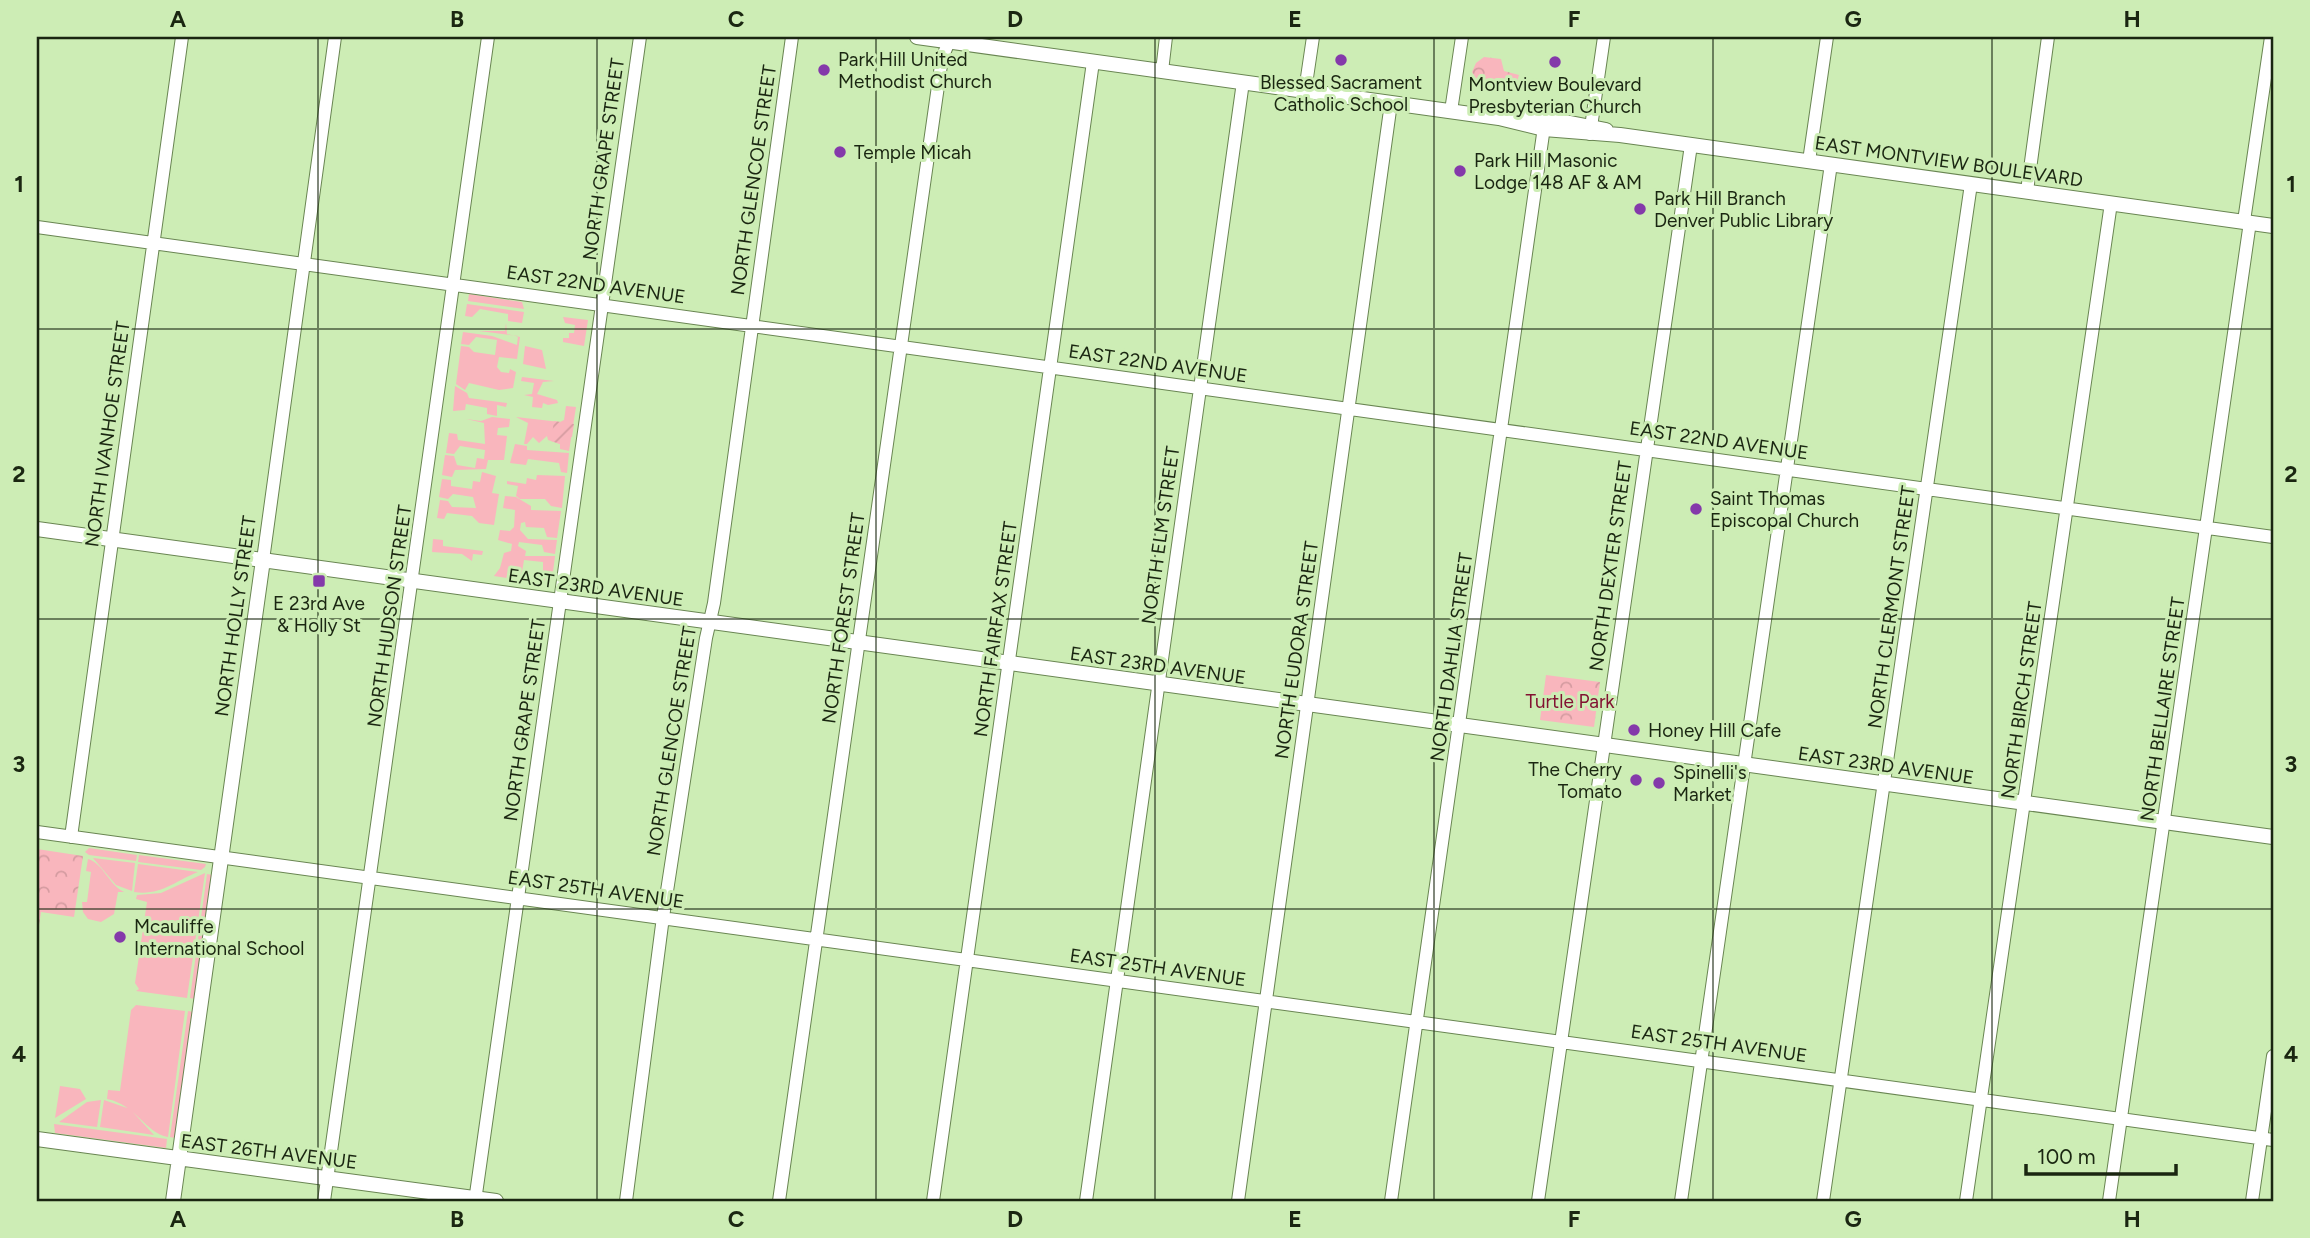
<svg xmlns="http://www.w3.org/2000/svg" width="2310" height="1238" font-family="Figtree,sans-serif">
<defs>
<pattern id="park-crowns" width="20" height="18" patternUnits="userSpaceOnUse" patternTransform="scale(1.75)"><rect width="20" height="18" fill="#f9b6bd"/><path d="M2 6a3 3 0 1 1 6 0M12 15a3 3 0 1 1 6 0" fill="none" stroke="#d59ca1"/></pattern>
<pattern id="garden-furrows" width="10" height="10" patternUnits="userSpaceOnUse" patternTransform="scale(1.75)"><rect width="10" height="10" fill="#f9b6bd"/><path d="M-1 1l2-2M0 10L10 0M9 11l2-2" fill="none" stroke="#d59ca1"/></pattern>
</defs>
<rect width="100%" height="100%" fill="#cdedb5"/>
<path fill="#f9b6bd" d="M469 294 522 302 524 309 468 301Z
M467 304 524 312 522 323 508 321V314L480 309 472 317 465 316Z
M563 317 588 320 584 346 563 342V338H569V333H574L575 325 565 323Z
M506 323 507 334 520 337 517 359 499 357 497 367 501 372 509 373 510 369 516 372 513 388 499 390 469 383 465 390 456 384 461 346 469 347 474 352 495 355 497 340 476 337 469 345 461 344 463 332 492 336 517 345 518 336 479 331H505Z
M525 346 542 350 546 369 523 364Z
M522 377 554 381 543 382 537 394 557 400 558 403 548 405 543 403 542 408 532 407 533 397 524 395 532 394 534 383 521 381Z
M455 386 467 393 469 398 507 403 506 407 497 405V416L487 414V408L466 404 465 410 453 411Z
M566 406 576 407 569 451 560 449V444L548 440 547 436 539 443 533 437 527 444H524L528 423 516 417 560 422 564 420Z
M492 417 510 419 509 427 498 428 497 435 507 436 504 460H488L486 469 455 470 452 477 442 475 445 455 454 456 457 465 475 468 477 458 484 459 485 450 460 446 454 454 446 453 449 433 457 434 458 440 485 444 484 423 466 419 481 421Z
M515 444 527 446V450L569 453 567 473 561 472 559 463 528 459 526 465 510 463Z
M482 472 496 476 492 493 499 494 494 525 479 523 472 516 447 513 444 519 437 518 440 500 448 501 452 507 476 508 473 497 453 494 448 499 439 497 442 479 451 480V486L472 489 473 481 480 482Z
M537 475 565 476 562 508 551 506 545 499H520L516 496 518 486 507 484V481L526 484 527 478 536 480Z
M505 496 516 497 531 506V510L561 511 557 538 547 537 544 528 526 527 525 522 521 523 520 530 528 539 557 540 555 554 544 552 542 545 519 542 518 546 526 551 525 556H555L553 572H543V562L524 560 521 578 535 580 538 575H550L551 585 494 576 500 568 504 553 511 551 512 544 498 540 500 530 510 531 514 527 515 510 503 508Z
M433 539 443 540V546L483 551 482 555 473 554 472 561 462 554 432 552Z
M89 848 137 855 136 861 89 855 85 852Z
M139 855 206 864 205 867 201 870 138 862Z
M93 858 135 863 132 891 116 885Z
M88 859C104 864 108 884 124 892H118L114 914 101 922 88 919 83 912 82 902H87L91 872 86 871Z
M138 864 198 872C175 881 161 896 134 892Z
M205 873 187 998 136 991 139 989 135 983 147 902 136 899 137 895 161 893Z
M207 874 212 875 195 999 190 998Z
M136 1005 185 1011 168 1137C145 1133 137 1105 107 1099L108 1090 120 1091 131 1010Z
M188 1011 193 1012 175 1138 170 1137Z
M60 1086 80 1089 86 1099 55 1118Z
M101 1100 97 1127 59 1122 87 1102Z
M104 1100 130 1109 154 1135 100 1127Z
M54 1124 167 1139 166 1148 55 1133Z"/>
<path fill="url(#park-crowns)" d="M1484 57 1501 59 1504 71 1519 75 1516 85 1500 90 1479 85 1472 72 1476 63Z
M1546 675 1600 682 1594 727 1540 720Z
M37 849 83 856 74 917 41 912 37 939Z"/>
<path fill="url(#garden-furrows)" d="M554 421 574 424 572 437H566L561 450 560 444 551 441Z"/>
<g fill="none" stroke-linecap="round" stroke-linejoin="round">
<g stroke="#698552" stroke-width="14">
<path id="minor" d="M1162 71 1166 37
M1305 91 1313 37
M1451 111 1462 37
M1590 134 1604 37
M1809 161 1827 37
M2027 191 2048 37
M2244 221 2271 37
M37 227 2273 537
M263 560 335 37
M37 832 2273 1140
M71 837 182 37
M324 1201 488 37
M475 1201 640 37
M626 1201 663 917 706 638 714 603 792 37
M779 1201 942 58 951 37
M933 1201 1093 62
M1086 1201 1243 82
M1238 1201 1391 103
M1391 1201 1545 120
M1538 1201 1691 145
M1681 1201 1831 164
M1823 1201 1971 184
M1966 1201 2111 203
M2109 1201 2250 222
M2252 1201 2273 1056"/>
</g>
<g stroke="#698552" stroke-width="16">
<path id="tertiary" d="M917 37 1499 118 1544 129 1620 135 2273 226
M1515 118H1545L1606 130
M37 529 2273 837
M37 1139 496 1201
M173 1201 263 560"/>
</g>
<use href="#minor" stroke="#fff" stroke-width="12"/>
<use href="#tertiary" stroke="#fff" stroke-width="14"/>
</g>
<path fill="none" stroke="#1a2611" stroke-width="2" stroke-opacity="0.55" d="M318 37V1201M597 37V1201M876 37V1201M1155 37V1201M1434 37V1201M1713 37V1201M1992 37V1201M37 329H2273M37 619H2273M37 909H2273"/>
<g fill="#8439aa" stroke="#cdedb5" stroke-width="2.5">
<circle cx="1341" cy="60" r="7"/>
<circle cx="1555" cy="62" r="7"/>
<circle cx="824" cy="70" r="7"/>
<circle cx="840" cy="152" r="7"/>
<circle cx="1460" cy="171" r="7"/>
<circle cx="1640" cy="209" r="7"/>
<circle cx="1696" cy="509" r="7"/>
<rect x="312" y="574" width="14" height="14" rx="3.5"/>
<circle cx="1634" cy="730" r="7"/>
<circle cx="1636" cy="780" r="7"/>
<circle cx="1659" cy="783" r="7"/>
<circle cx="120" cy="937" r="7"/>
</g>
<g text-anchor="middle" stroke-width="6" stroke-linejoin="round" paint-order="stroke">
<g font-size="19" fill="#1a2611" stroke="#cdedb5" text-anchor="start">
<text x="838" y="66">Park Hill United<tspan x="838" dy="22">Methodist Church</tspan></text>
<text x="1341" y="89" text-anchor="middle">Blessed Sacrament<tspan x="1341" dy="22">Catholic School</tspan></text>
<text x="1555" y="91" text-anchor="middle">Montview Boulevard<tspan x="1555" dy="22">Presbyterian Church</tspan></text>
<text x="854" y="159">Temple Micah</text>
<text x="1474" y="167">Park Hill Masonic<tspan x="1474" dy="22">Lodge 148 AF &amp; AM</tspan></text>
<text x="1654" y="205">Park Hill Branch<tspan x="1654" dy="22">Denver Public Library</tspan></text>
<text x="1710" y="505">Saint Thomas<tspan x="1710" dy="22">Episcopal Church</tspan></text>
<text x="319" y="610" text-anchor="middle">E 23rd Ave<tspan x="319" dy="22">&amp; Holly St</tspan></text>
<text x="1648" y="737">Honey Hill Cafe</text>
<text x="1622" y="776" text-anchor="end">The Cherry<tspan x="1622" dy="22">Tomato</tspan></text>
<text x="1673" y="779">Spinelli's<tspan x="1673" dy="22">Market</tspan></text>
<text x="134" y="933">Mcauliffe<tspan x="134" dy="22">International School</tspan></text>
</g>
<g font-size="19" fill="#1a2611" stroke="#cdedb5">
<text transform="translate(603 159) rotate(-82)" y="7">NORTH GRAPE STREET</text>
<text transform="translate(1949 161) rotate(8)" y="7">EAST MONTVIEW BOULEVARD</text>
<text transform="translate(753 180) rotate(-82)" y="7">NORTH GLENCOE STREET</text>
<text transform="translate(596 284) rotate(8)" y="7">EAST 22ND AVENUE</text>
<text transform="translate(1158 363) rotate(8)" y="7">EAST 22ND AVENUE</text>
<text transform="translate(107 434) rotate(-82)" y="7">NORTH IVANHOE STREET</text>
<text transform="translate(1719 440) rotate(8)" y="7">EAST 22ND AVENUE</text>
<text transform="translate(1160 535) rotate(-82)" y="7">NORTH ELM STREET</text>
<text transform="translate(1610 566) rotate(-82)" y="7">NORTH DEXTER STREET</text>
<text transform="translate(596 587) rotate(8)" y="7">EAST 23RD AVENUE</text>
<text transform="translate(1891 607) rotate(-82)" y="7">NORTH CLERMONT STREET</text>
<text transform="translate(235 616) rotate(-82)" y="7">NORTH HOLLY STREET</text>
<text transform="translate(389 616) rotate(-82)" y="7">NORTH HUDSON STREET</text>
<text transform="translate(843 618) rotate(-82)" y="7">NORTH FOREST STREET</text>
<text transform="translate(995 629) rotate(-82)" y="7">NORTH FAIRFAX STREET</text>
<text transform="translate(1296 650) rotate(-82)" y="7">NORTH EUDORA STREET</text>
<text transform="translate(1451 657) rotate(-82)" y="7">NORTH DAHLIA STREET</text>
<text transform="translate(1158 665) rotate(8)" y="7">EAST 23RD AVENUE</text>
<text transform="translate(2021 700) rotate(-82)" y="7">NORTH BIRCH STREET</text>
<text transform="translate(2162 709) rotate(-82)" y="7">NORTH BELLAIRE STREET</text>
<text transform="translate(524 720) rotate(-82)" y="7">NORTH GRAPE STREET</text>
<text transform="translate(671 741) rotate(-81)" y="7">NORTH GLENCOE STREET</text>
<text transform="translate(1886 765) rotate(8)" y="7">EAST 23RD AVENUE</text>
<text transform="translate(596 889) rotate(8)" y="7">EAST 25TH AVENUE</text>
<text transform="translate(1158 967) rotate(8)" y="7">EAST 25TH AVENUE</text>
<text transform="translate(1719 1043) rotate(8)" y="7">EAST 25TH AVENUE</text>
<text transform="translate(269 1151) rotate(7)" y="7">EAST 26TH AVENUE</text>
</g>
<g font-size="19" fill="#821232" stroke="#cdedb5">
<text x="1570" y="708">Turtle Park</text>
</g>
</g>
<rect width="2310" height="1238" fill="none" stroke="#cdedb5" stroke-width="77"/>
<path d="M2026 1164v10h150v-10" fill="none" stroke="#1a2611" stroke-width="3.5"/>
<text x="2037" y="1164" font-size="21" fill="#1a2611" stroke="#cdedb5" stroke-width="5" paint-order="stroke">100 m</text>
<rect x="38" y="38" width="2234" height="1162" fill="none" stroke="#1a2611" stroke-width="2.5"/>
<g font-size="23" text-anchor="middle" font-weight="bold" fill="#1a2611">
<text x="178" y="27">A</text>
<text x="457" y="27">B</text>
<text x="736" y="27">C</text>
<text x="1015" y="27">D</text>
<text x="1295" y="27">E</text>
<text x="1574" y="27">F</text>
<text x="1853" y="27">G</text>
<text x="2132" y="27">H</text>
<text x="19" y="192">1</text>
<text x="2291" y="192">1</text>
<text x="19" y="482">2</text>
<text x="2291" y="482">2</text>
<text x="19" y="772">3</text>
<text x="2291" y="772">3</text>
<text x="19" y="1062">4</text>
<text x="2291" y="1062">4</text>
<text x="178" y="1227">A</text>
<text x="457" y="1227">B</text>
<text x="736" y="1227">C</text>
<text x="1015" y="1227">D</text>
<text x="1295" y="1227">E</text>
<text x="1574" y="1227">F</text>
<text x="1853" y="1227">G</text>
<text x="2132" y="1227">H</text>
</g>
</svg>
